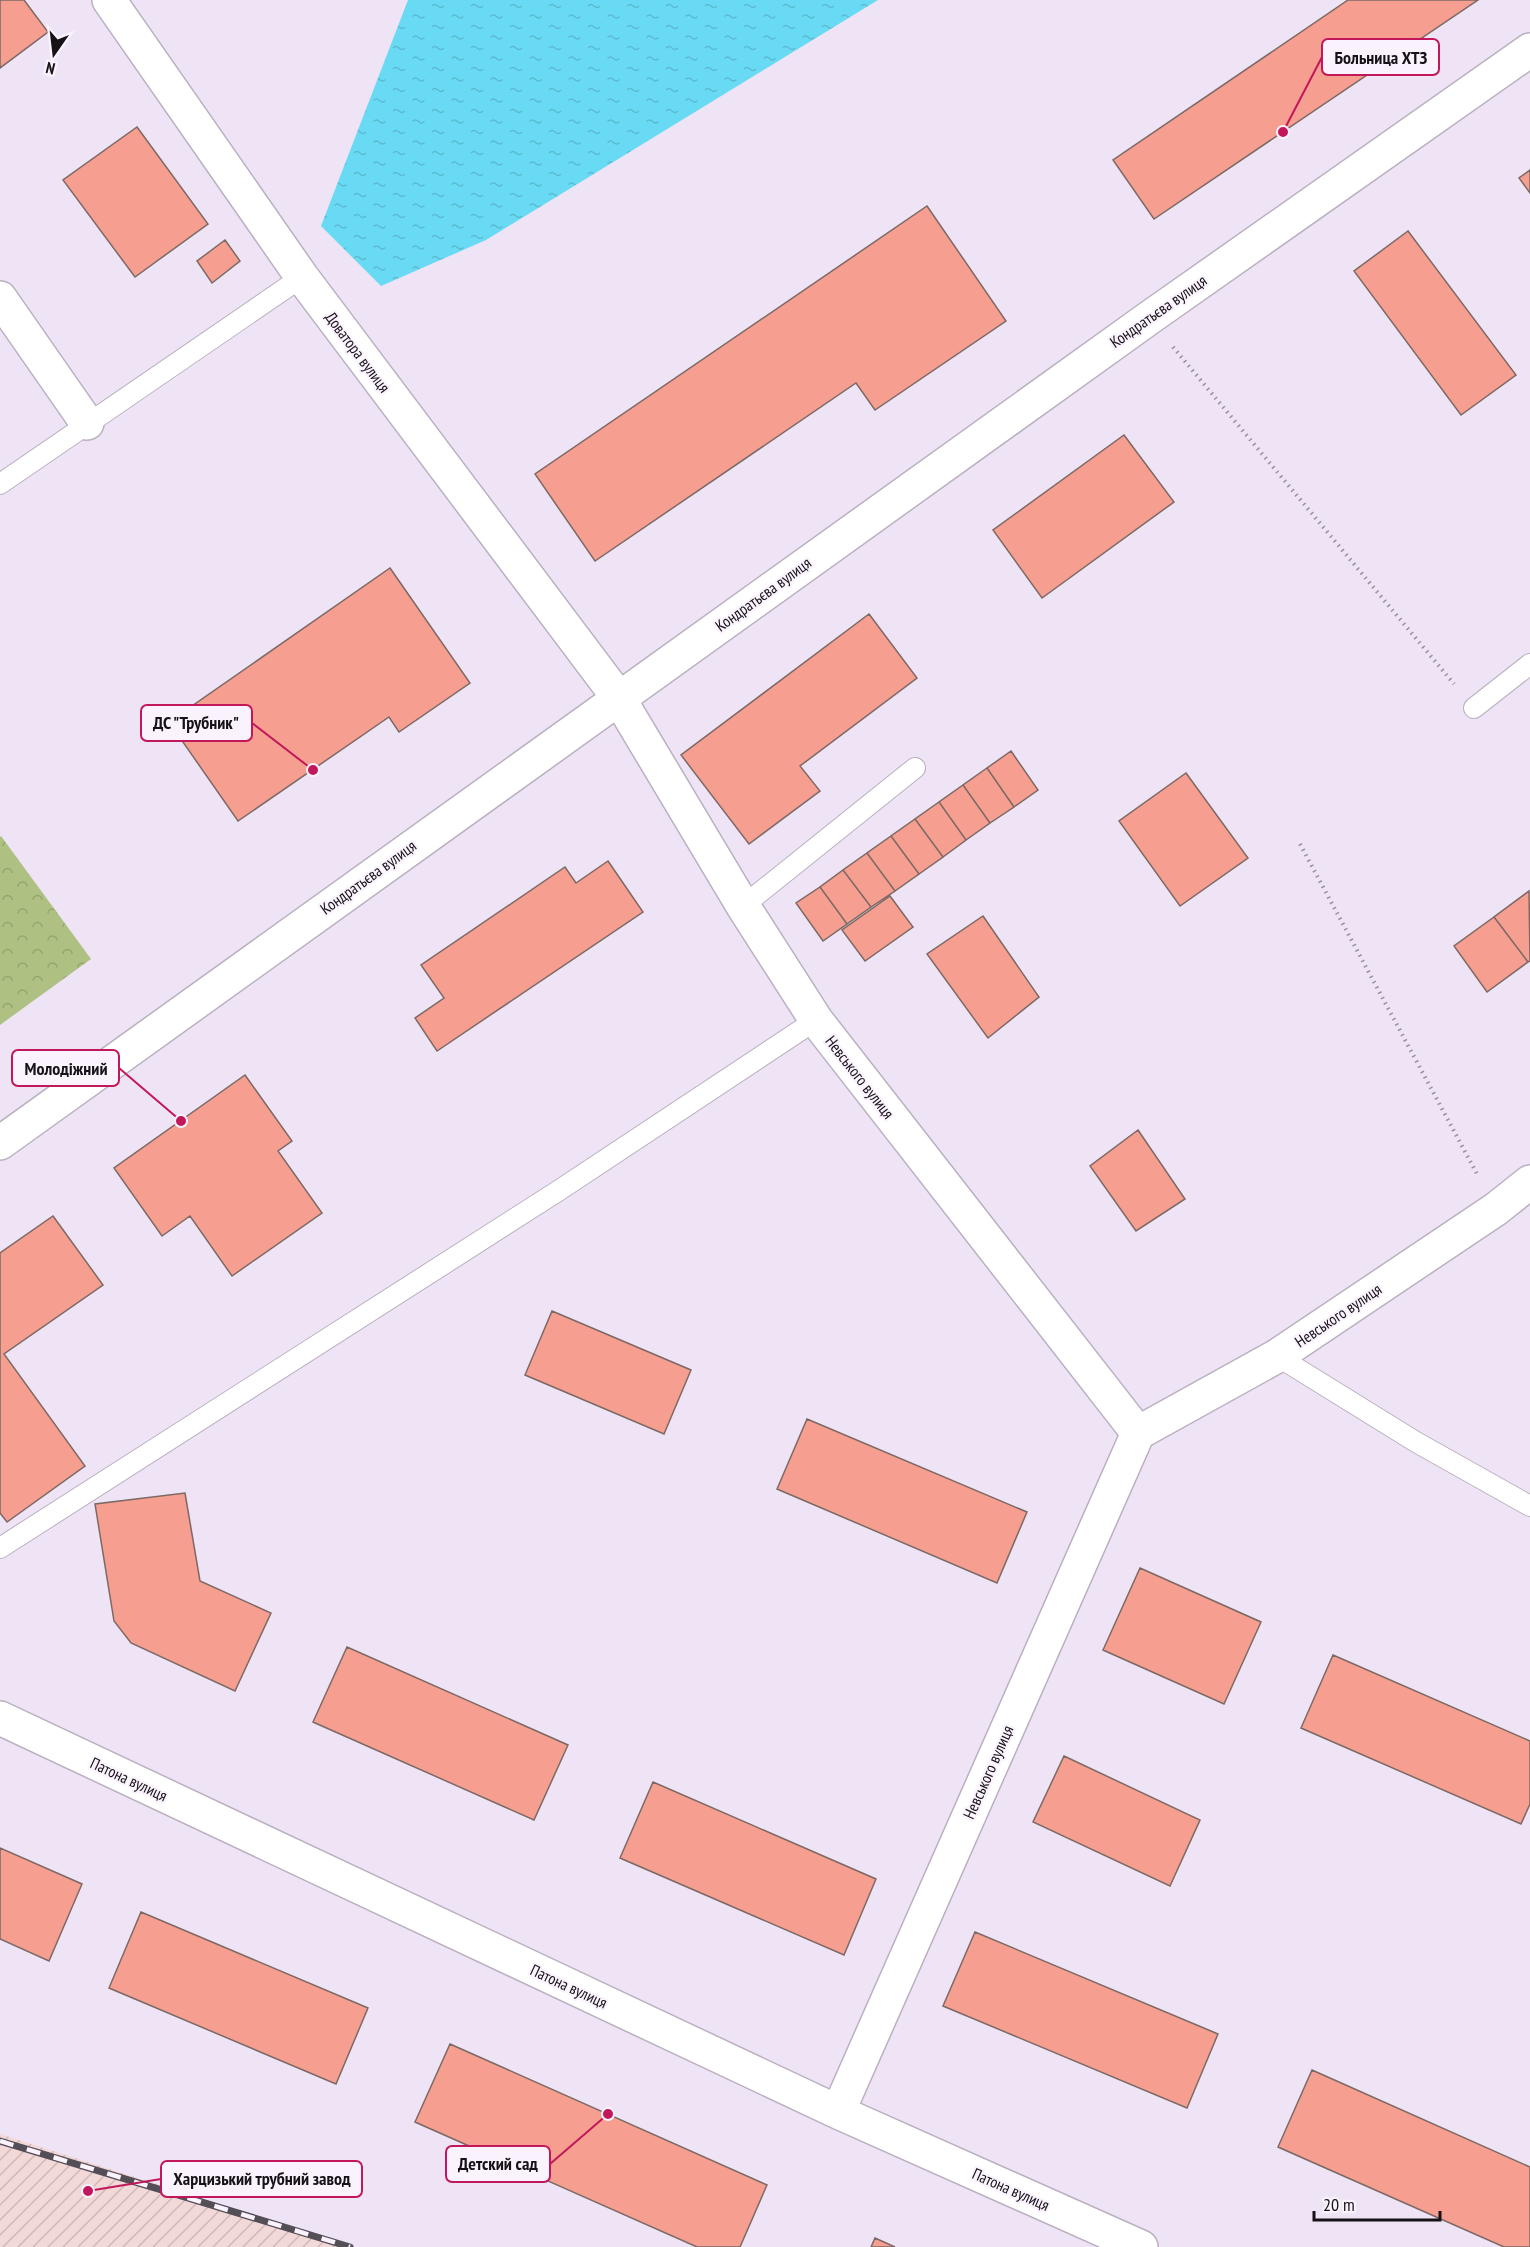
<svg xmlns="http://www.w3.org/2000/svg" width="1530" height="2247" font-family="'PT Sans Narrow',sans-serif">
<defs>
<pattern id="industrial-furrows" width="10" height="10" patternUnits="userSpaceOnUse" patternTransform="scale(1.5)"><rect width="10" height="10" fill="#f3d8d8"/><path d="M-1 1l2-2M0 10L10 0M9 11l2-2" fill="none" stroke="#d0b8b9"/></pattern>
<pattern id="park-crowns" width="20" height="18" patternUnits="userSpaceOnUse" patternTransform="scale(1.5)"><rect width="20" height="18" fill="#aec182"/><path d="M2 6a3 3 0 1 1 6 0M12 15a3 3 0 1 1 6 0" fill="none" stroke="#95a570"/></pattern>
<pattern id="water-ripples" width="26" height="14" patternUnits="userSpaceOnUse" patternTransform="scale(1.5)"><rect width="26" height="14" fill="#69daf3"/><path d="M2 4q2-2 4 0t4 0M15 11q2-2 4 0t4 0" fill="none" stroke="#5abad0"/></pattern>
</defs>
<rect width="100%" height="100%" fill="#efe4f5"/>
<path fill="url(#industrial-furrows)" d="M0 2134 354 2247H0Z"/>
<path fill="url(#park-crowns)" d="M1 836 91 959 0 1025V837Z"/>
<path fill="url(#water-ripples)" d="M408 0H878L486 240 381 286 321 226Z"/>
<path fill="#f69e90" stroke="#7c6965" stroke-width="1.5" d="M0 0H24L48 32 0 68Z
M1348 0H1478L1154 219 1113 160Z
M137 127 208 224 135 277 63 180Z
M1530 170V193L1519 178Z
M927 206 1006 321 875 410 856 383 595 561 535 474Z
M1408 231 1516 375 1461 415 1354 271Z
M225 240 240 261 212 283 197 261Z
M1124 435 1174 502 1042 598 993 530Z
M390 568 470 683 399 732 389 717 238 821 169 722Z
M869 614 917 678 800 766 820 791 749 844 681 755Z
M1011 751 1038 790 1014 807 987 768Z
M987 768 1014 807 990 823 963 785Z
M1186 773 1248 858 1180 906 1119 821Z
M963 785 990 823 966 840 939 802Z
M939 802 966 840 943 857 915 819Z
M915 819 943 857 919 874 891 836Z
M891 836 919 874 895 891 867 853Z
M867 853 895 891 871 907 843 870Z
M608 861 643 912 437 1051 415 1018 444 998 421 965 565 867 576 883Z
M843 870 871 907 847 924 820 887Z
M820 887 847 924 823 941 796 903Z
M1529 891 1530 961 1528 962 1494 917Z
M890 896 913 927 865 961 842 930Z
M983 916 1039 997 988 1038 927 954Z
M1494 917 1528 962 1487 992 1454 946Z
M245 1075 292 1141 278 1151 322 1213 232 1276 190 1216 162 1236 114 1168Z
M1138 1130 1185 1199 1136 1231 1090 1166Z
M53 1216 103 1285 4 1354 85 1466 7 1522 0 1513V1253Z
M552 1311 691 1370 664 1434 525 1375Z
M807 1419 1027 1512 997 1583 777 1489Z
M185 1493 200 1581 271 1613 235 1691 131 1643 114 1621 95 1504Z
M1140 1568 1261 1622 1224 1704 1103 1650Z
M347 1647 568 1745 534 1820 313 1722Z
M1333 1655 1530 1741V1804L1521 1824 1301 1728Z
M1064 1756 1200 1820 1170 1886 1033 1822Z
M653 1782 876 1879 844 1955 620 1858Z
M0 1848 82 1884 49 1961 0 1939Z
M141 1912 368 2008 336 2084 109 1988Z
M975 1932 1218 2034 1187 2108 943 2006Z
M450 2044 767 2185 740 2247H697L415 2122Z
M1312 2070 1530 2167V2247H1504L1278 2147Z
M875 2238 895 2247H871Z"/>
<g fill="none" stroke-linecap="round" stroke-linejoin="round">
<g stroke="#bab0bf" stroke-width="22">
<path id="service" d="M0 484 302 277
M1474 708 1530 664
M743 906 915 768
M1277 1356 1416 1442 1530 1506
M0 1548 558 1191 816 1020"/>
</g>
<g stroke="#bab0bf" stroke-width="36">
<path id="minor" d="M109 0 302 277 618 697 743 906 816 1020 1138 1433
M0 298 87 423
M0 1143 1149 318 1530 50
M0 1718 838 2112 1141 2247
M838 2112 1138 1433 1277 1356 1496 1209 1530 1182"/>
</g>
<path stroke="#98909c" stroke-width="4" stroke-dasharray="1.5 4.5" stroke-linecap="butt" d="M1173 347 1454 684
M1300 844 1477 1174"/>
<use href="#service" stroke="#fff" stroke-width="20"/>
<use href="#minor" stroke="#fff" stroke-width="33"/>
<g stroke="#544e57" stroke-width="7">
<path id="rail" d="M0 2141 350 2247"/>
</g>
<use href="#rail" stroke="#faf3fd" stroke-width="4.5" stroke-dasharray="14" stroke-linecap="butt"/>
</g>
<g text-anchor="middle" stroke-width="4.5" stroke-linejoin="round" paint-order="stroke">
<g font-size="16" fill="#161218" stroke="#faf3fd">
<text transform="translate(1158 311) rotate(-35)" y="6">Кондратьєва вулиця</text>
<text transform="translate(358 352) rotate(53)" y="6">Доватора вулиця</text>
<text transform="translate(763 594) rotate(-36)" y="6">Кондратьєва вулиця</text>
<text transform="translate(368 877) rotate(-36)" y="6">Кондратьєва вулиця</text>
<text transform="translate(860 1077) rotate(52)" y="6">Невського вулиця</text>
<text transform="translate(1338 1315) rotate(-34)" y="6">Невського вулиця</text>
<text transform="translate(988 1772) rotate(-66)" y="6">Невського вулиця</text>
<text transform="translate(129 1779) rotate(25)" y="6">Патона вулиця</text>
<text transform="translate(569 1986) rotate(25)" y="6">Патона вулиця</text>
<text transform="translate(1011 2189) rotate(24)" y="6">Патона вулиця</text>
</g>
</g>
<path fill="none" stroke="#c2185b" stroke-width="2" d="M1283 132L1322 57M313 770L252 723M181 1121L119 1068M608 2114L550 2164M88 2191L161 2179"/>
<g fill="#c2185b" stroke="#faf3fd" stroke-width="2">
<circle cx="1283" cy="132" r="6"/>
<circle cx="313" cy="770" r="6"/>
<circle cx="181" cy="1121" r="6"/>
<circle cx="608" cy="2114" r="6"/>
<circle cx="88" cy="2191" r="6"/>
</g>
<g fill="#faf3fd" stroke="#c2185b" stroke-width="2">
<rect x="1322" y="39" width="117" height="36" rx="6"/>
<rect x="141" y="705" width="111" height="36" rx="6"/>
<rect x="12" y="1050" width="107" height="36" rx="6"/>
<rect x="446" y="2146" width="104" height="36" rx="6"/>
<rect x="161" y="2161" width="201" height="36" rx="6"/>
</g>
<g font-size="18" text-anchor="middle" font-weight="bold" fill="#161218">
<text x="1381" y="64">Больница ХТЗ</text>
<text x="196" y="729">ДС "Трубник"</text>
<text x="66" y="1075">Молодіжний</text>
<text x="498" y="2170">Детский сад</text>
<text x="262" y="2185">Харцизький трубний завод</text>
</g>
<g transform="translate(54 54) rotate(194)" stroke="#faf3fd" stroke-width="4.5" paint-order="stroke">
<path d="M0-4.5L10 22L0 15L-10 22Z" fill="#161218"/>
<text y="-9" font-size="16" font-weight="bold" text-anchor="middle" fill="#161218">N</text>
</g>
<path d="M1314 2211v9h126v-9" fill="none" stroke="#161218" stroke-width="3"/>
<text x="1323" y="2211" font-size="18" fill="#161218" stroke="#faf3fd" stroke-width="4.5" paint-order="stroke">20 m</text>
</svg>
